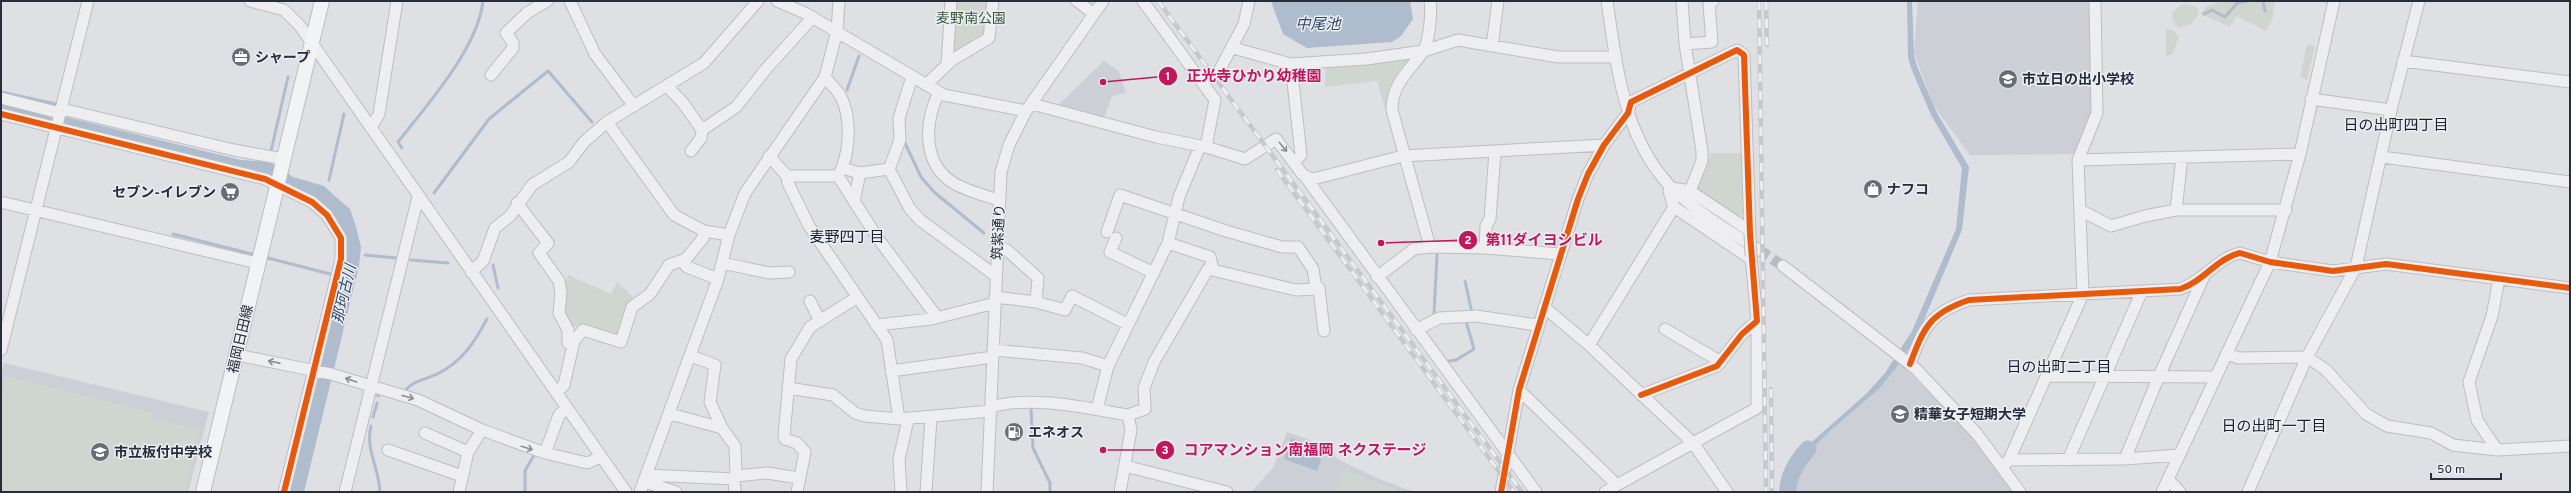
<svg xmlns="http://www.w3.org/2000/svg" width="2571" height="493" font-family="Overpass,'Noto Sans JP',sans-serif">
<rect width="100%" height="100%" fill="#dee0e3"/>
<path fill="#cdcfd6" d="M1918 1H2090L2093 109 2077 154 1970 155 1934 106 1914 53Z
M1104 61 1119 71 1126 93 1112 96 1104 118 1058 105Z
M4 363 209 412 188 492H1V374Z
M1900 363 1976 440 2013 492H1794L1795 478 1808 454 1830 431 1880 388Z
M1287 432 1332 448 1337 459 1379 479 1414 492H1251L1273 468Z"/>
<path fill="#ced6cf" d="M956 1H989L985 36 952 56Z
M2224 1H2274L2273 18 2266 31 2237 16 2230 27 2201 14 2207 6Z
M2185 4 2197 7 2199 14 2190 25 2179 28 2172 20C2172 11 2176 7 2185 4Z
M2166 29 2173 30 2179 37 2173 53 2166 57Z
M2307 44 2315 46 2307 80 2300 77Z
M1414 55 1389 108 1385 109 1377 81 1325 87 1326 65Z
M1710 153H1742L1744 213 1736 219 1696 190Z
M568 275 611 294 617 282 633 297 620 336 616 338 567 324 560 301Z
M5 376 153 413 152 418 201 430 185 492H1V394Z
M1344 470 1402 492H1336Z"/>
<path fill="#aebccd" d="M1271 1H1410L1413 19 1401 36 1392 42 1307 48 1283 34Z
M1907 1H1912L1914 56 1917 66 1937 113 1969 167 1962 230 1918 334 1900 363 1880 388 1830 431 1810 451 1806 447 1866 394 1885 373 1912 331 1956 229 1962 168 1931 115 1911 68 1908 57Z
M1 101 241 160 269 162 293 177 324 186 337 198 350 209 356 227 361 247 359 266 304 492H289L341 232 288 189 1 113Z
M1291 438 1324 451 1317 471 1284 459Z"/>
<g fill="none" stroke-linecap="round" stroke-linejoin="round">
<path stroke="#aebccd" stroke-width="3" d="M2263 1 2265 11
M2204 14 2212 10 2225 17 2237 3 2247 1
M847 90 859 56
M1 92 56 104 55 110
M904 141 921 177 934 192 984 233
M402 148 398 142C427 105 478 48 483 1
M271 151 288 77
M329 180 344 114
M434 193 489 119 548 71 592 122
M173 234 256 255
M365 255 396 258
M264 257 334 275
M411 260 448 263
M493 265 498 288
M1465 281 1472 313
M1434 314 1437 255
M1443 362 1456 360 1474 349 1466 321
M405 391C413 380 425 380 437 374 462 362 474 343 487 319
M378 396 379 393 382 394
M1031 408 1033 448 1050 483V492
M373 417 377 403
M371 426C365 449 379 467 380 492
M525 492V471L534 455"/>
<path stroke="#aebccd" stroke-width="17" d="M1788 492C1787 477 1798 460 1808 449"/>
<path stroke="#b9bcc1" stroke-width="11" stroke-dasharray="11 5.5" stroke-linecap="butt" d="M1759 250 1783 266"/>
<g stroke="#bcbec1" stroke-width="13">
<path id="minor" d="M250 1 284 10 300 26 626 492
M570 1 595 54 634 106
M777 1 805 13 944 95 1026 111
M1077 1 1094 14
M1143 1 1215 100 1206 147
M1430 1C1432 12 1429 43 1423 52 1408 72 1392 84 1392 110L1430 247
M1607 1C1617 68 1624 143 1676 192 1701 215 1731 232 1759 250
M1682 1 1685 44 1702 151V161L1690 191
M1685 44 1712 42 1709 4 1713 1
M1492 46 1498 1
M1233 48 1291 64 1366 59 1424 51 1458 40 1558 57H1616
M2403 61 2570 82
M1291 64 1301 155 1295 162
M947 65 951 1
M1219 71 1244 24 1249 1
M491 75 513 48V43L506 33 527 13 547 1
M825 77C830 84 837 89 841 97 852 119 850 155 838 176L879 240 937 317
M912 77 899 118 900 140 889 169 910 209 920 220 996 276
M926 85 952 60 989 38 993 1
M667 86 683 103 702 130 736 107 766 69 813 17
M939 92C924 123 922 165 955 184 968 191 985 196 999 200
M1 98 56 112 62 109 234 150 283 159
M2311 99 2391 110
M1032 104 1156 137 1206 147 1245 159 1276 139 1303 175 1313 179 1403 156 1604 145
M1 114 265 179 312 202 327 215 341 238V259L284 492
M607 122 674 215 704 231 729 235
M371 128 379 114 397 1
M691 151 701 138 702 130
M769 156 787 176 788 183 809 226 887 340 899 419 991 411
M2382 157 2570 182
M2078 160 2300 154
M842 168 860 173 889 169
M1304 175 1536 492
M787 176H838
M1 202 257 263
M854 202 860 173
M517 203 548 243 539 253 559 281 561 293 559 313 568 330V343L573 345
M2080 210 2111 226 2145 216 2176 210H2286
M2176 210 2182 157
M1750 231 1690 191 1672 188 1669 191 1674 207 1751 259
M1107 232 1120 195 1226 231 1282 247H1298L1313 269 1316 289 1319 288 1324 331
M1116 238 1110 252 1154 273
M1168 243 1210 257 1213 270
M996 246 1007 250 1038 278 1036 302
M1485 248 1486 226 1490 219 1495 152
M682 261 687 267 718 279
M722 263 769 273 789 272
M1783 266 1915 368 1977 434 2020 492
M471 272 483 261 495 228 510 216 532 185 569 162 584 142 607 122 704 63 758 1
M1377 277 1414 249 1430 247 1485 248 1560 254
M995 297 1036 302 1065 310 1072 296 1127 324
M810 301 820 321
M1544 307 1589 345 1693 443 1617 485
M876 325 932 319 995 303
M1665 329 1721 362
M1416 330 1439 318 1476 316 1537 325
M1589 345 1674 207
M1 350 88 1
M993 350 1082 358 1108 366
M2227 353 2270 262 2300 154 2334 1
M237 355 331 374 418 400 482 430 545 453 587 463 601 457
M691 356 715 365 710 402 722 428 735 446 736 476
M1910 364C1924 327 1930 313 1969 300L2180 289C2203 282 2217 258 2240 253L2270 262 2333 271 2386 264 2570 288
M891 371 993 357
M2048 376 2216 377 2227 353 2238 358 2307 357 2326 370 2366 414 2387 426 2431 433 2453 445 2497 450 2570 446
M788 388 833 395 855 413 865 416 899 419
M1519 390 1617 485 1605 492
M556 392 564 385 574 341 583 330 621 342 632 307 650 294 669 265 686 259 703 238 704 231
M1641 395 1717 366 1742 334 1757 321 1751 256
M991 407C1031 395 1087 408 1128 415L1131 430 1120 492
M1097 409 1108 366 1168 243 1179 197 1200 146
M670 414 722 428
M1128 415 1145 409 1144 388 1154 362 1208 269 1296 290 1316 289
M425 433 468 452
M388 450 462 476
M2497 450 2477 420 2469 382 2492 316 2499 279
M545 453 559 415 567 408
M2125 459 2159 376 2204 276
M2009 460 2125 459 2179 455
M2068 460 2142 291
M1125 466 1227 492
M2002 467 2009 460 2083 294 2078 160 2097 113 2095 1
M647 475 734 479 736 476 767 473 799 478
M734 479 735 492
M2168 479 2180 492
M645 482 676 492
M345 492 418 197
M459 492 468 452 482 430
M640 492 718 279 729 235 745 193 825 77 837 31 839 1
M797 492 805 452 797 443 785 439 784 436 791 359 810 327 856 298
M901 492 899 459 908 420
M926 492 931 418
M987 492 1001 172 1009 145 1026 111 1103 1
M1501 492 1519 390 1578 199 1588 174 1604 145 1628 113 1631 102 1737 50 1744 55 1750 234
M1727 492 1693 443 1757 408V321
M2162 492 2216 377
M2248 492 2307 357 2356 267 2391 110 2419 1"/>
</g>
<g stroke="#bbbdc1" stroke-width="16">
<path id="major" d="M203 492 322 1"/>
</g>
<use href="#minor" stroke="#eeeef0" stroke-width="11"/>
<use href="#major" stroke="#f2f3f4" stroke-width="14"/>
<g stroke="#c7c8cb" stroke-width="4.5">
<path id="rail" d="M1158 1 1522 492
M1759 1 1766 492
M1766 1 1767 45
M1277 170 1514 492
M1771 389 1772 492"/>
</g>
<use href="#rail" stroke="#ebeef3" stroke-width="3" stroke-dasharray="9" stroke-linecap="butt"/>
<g stroke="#bcbec1" stroke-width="13" stroke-linecap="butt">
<path id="minor-bridge" d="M1750 234 1751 256"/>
</g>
<use href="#minor-bridge" stroke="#eeeef0" stroke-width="11"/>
<g stroke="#ebeef3" stroke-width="8">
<path id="cycleway" d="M1 114 265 179 312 202 327 215 341 238V259L284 492
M1910 364C1924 327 1930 313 1969 300L2180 289C2203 282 2217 258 2240 253L2270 262 2333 271 2386 264 2570 288
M1501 492 1519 390 1578 199 1588 174 1604 145 1628 113 1631 102 1737 50 1744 55 1750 234 1757 321 1742 334 1717 366 1641 395"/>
</g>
<use href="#cycleway" stroke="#e8590c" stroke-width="6"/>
</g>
<defs><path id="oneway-shaft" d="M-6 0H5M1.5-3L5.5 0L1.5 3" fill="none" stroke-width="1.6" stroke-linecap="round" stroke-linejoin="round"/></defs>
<g stroke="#8a8e95">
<use href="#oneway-shaft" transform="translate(1283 147) rotate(51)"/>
<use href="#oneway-shaft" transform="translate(274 362) rotate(-169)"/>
<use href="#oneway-shaft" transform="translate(351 380) rotate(-161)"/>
<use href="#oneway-shaft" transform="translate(408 397) rotate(15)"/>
<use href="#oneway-shaft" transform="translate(527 448) rotate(17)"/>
</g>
<defs>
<g id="office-disc" transform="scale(1)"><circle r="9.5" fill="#676c75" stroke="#ebeef3"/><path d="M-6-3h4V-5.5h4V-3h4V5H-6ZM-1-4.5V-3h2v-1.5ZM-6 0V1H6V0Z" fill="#fff"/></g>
<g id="school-disc" transform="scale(1)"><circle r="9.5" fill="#676c75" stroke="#ebeef3"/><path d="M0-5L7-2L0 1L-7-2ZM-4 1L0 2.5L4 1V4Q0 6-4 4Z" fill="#fff"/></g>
<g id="shop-disc" transform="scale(1)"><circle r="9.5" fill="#676c75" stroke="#ebeef3"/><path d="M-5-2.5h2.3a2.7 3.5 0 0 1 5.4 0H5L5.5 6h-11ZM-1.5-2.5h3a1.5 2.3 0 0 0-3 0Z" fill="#fff"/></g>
<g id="supermarket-disc" transform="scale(1)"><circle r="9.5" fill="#676c75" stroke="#ebeef3"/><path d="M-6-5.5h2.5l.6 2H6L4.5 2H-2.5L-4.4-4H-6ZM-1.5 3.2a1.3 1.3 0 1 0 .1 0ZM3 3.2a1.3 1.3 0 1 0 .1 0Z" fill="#fff"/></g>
<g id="university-disc" transform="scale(1)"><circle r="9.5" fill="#676c75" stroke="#ebeef3"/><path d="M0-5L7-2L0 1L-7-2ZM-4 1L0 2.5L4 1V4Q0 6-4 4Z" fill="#fff"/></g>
<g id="fuel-disc" transform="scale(1)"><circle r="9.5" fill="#676c75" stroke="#ebeef3"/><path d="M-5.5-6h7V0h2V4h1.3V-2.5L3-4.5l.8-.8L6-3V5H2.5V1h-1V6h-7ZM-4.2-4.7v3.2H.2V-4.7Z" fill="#fff"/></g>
</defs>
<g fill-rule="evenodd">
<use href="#office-disc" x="241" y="57"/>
<use href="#school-disc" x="2008" y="79"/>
<use href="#shop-disc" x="1873" y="189"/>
<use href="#supermarket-disc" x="230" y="192"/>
<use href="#university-disc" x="1900" y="414"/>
<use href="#fuel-disc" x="1014" y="432"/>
<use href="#school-disc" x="100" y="452"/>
</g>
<g text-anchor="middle" stroke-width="3" stroke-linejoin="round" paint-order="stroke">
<g font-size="14" fill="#3a5536" stroke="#ebeef3">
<text x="971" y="23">麦野南公園</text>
</g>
<g font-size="14" font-weight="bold" fill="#272d3a" stroke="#ebeef3" text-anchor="start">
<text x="255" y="62">シャープ</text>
<text x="2022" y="84">市立日の出小学校</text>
<text x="1887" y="194">ナフコ</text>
<text x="216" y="197" text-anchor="end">セブン-イレブン</text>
<text x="1914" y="419">精華女子短期大学</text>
<text x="1028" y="437">エネオス</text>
<text x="114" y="457">市立板付中学校</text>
</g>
<g font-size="14" fill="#272d3a" stroke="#ebeef3">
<text transform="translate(998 232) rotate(-87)" y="5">筑紫通り</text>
<text transform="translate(240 339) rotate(-77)" y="5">福岡日田線</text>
</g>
<g font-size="15" font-style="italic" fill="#354a6b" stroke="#ebeef3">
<text x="1318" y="29">中尾池</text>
<text transform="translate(344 294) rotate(-77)" y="5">那珂古川</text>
</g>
<g font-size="15" fill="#1a1f2b" stroke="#ebeef3">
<text x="2396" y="130">日の出町四丁目</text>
<text x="847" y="242">麦野四丁目</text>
<text x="2059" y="372">日の出町二丁目</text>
<text x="2274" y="431">日の出町一丁目</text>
</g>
</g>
<path fill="none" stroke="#c2185b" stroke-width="1.5" d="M1103 82L1168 76M1381 243L1468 240M1103 450L1165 450"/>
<g fill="#c2185b" stroke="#ebeef3" stroke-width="1.5">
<circle cx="1103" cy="82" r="4"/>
<circle cx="1381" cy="243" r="4"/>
<circle cx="1103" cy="450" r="4"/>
<circle cx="1168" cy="76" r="10"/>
<circle cx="1468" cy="240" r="10"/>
<circle cx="1165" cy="450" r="10"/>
</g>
<g font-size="12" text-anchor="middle" font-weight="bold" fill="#fff">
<text x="1168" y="80">1</text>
<text x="1468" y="244">2</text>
<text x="1165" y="454">3</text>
</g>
<g font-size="15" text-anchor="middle" font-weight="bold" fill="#c2185b" stroke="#ebeef3" stroke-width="3" stroke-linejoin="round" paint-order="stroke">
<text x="1254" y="81">正光寺ひかり幼稚園</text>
<text x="1544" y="245">第11ダイヨシビル</text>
<text x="1305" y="455">コアマンション南福岡 ネクステージ</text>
</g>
<rect width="2571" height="493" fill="none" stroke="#272d3a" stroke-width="4"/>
<path d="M2431 473v6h70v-6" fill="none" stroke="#272d3a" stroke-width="2"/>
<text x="2437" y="473" font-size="12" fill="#272d3a" stroke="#ebeef3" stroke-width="3" paint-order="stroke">50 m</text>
</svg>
